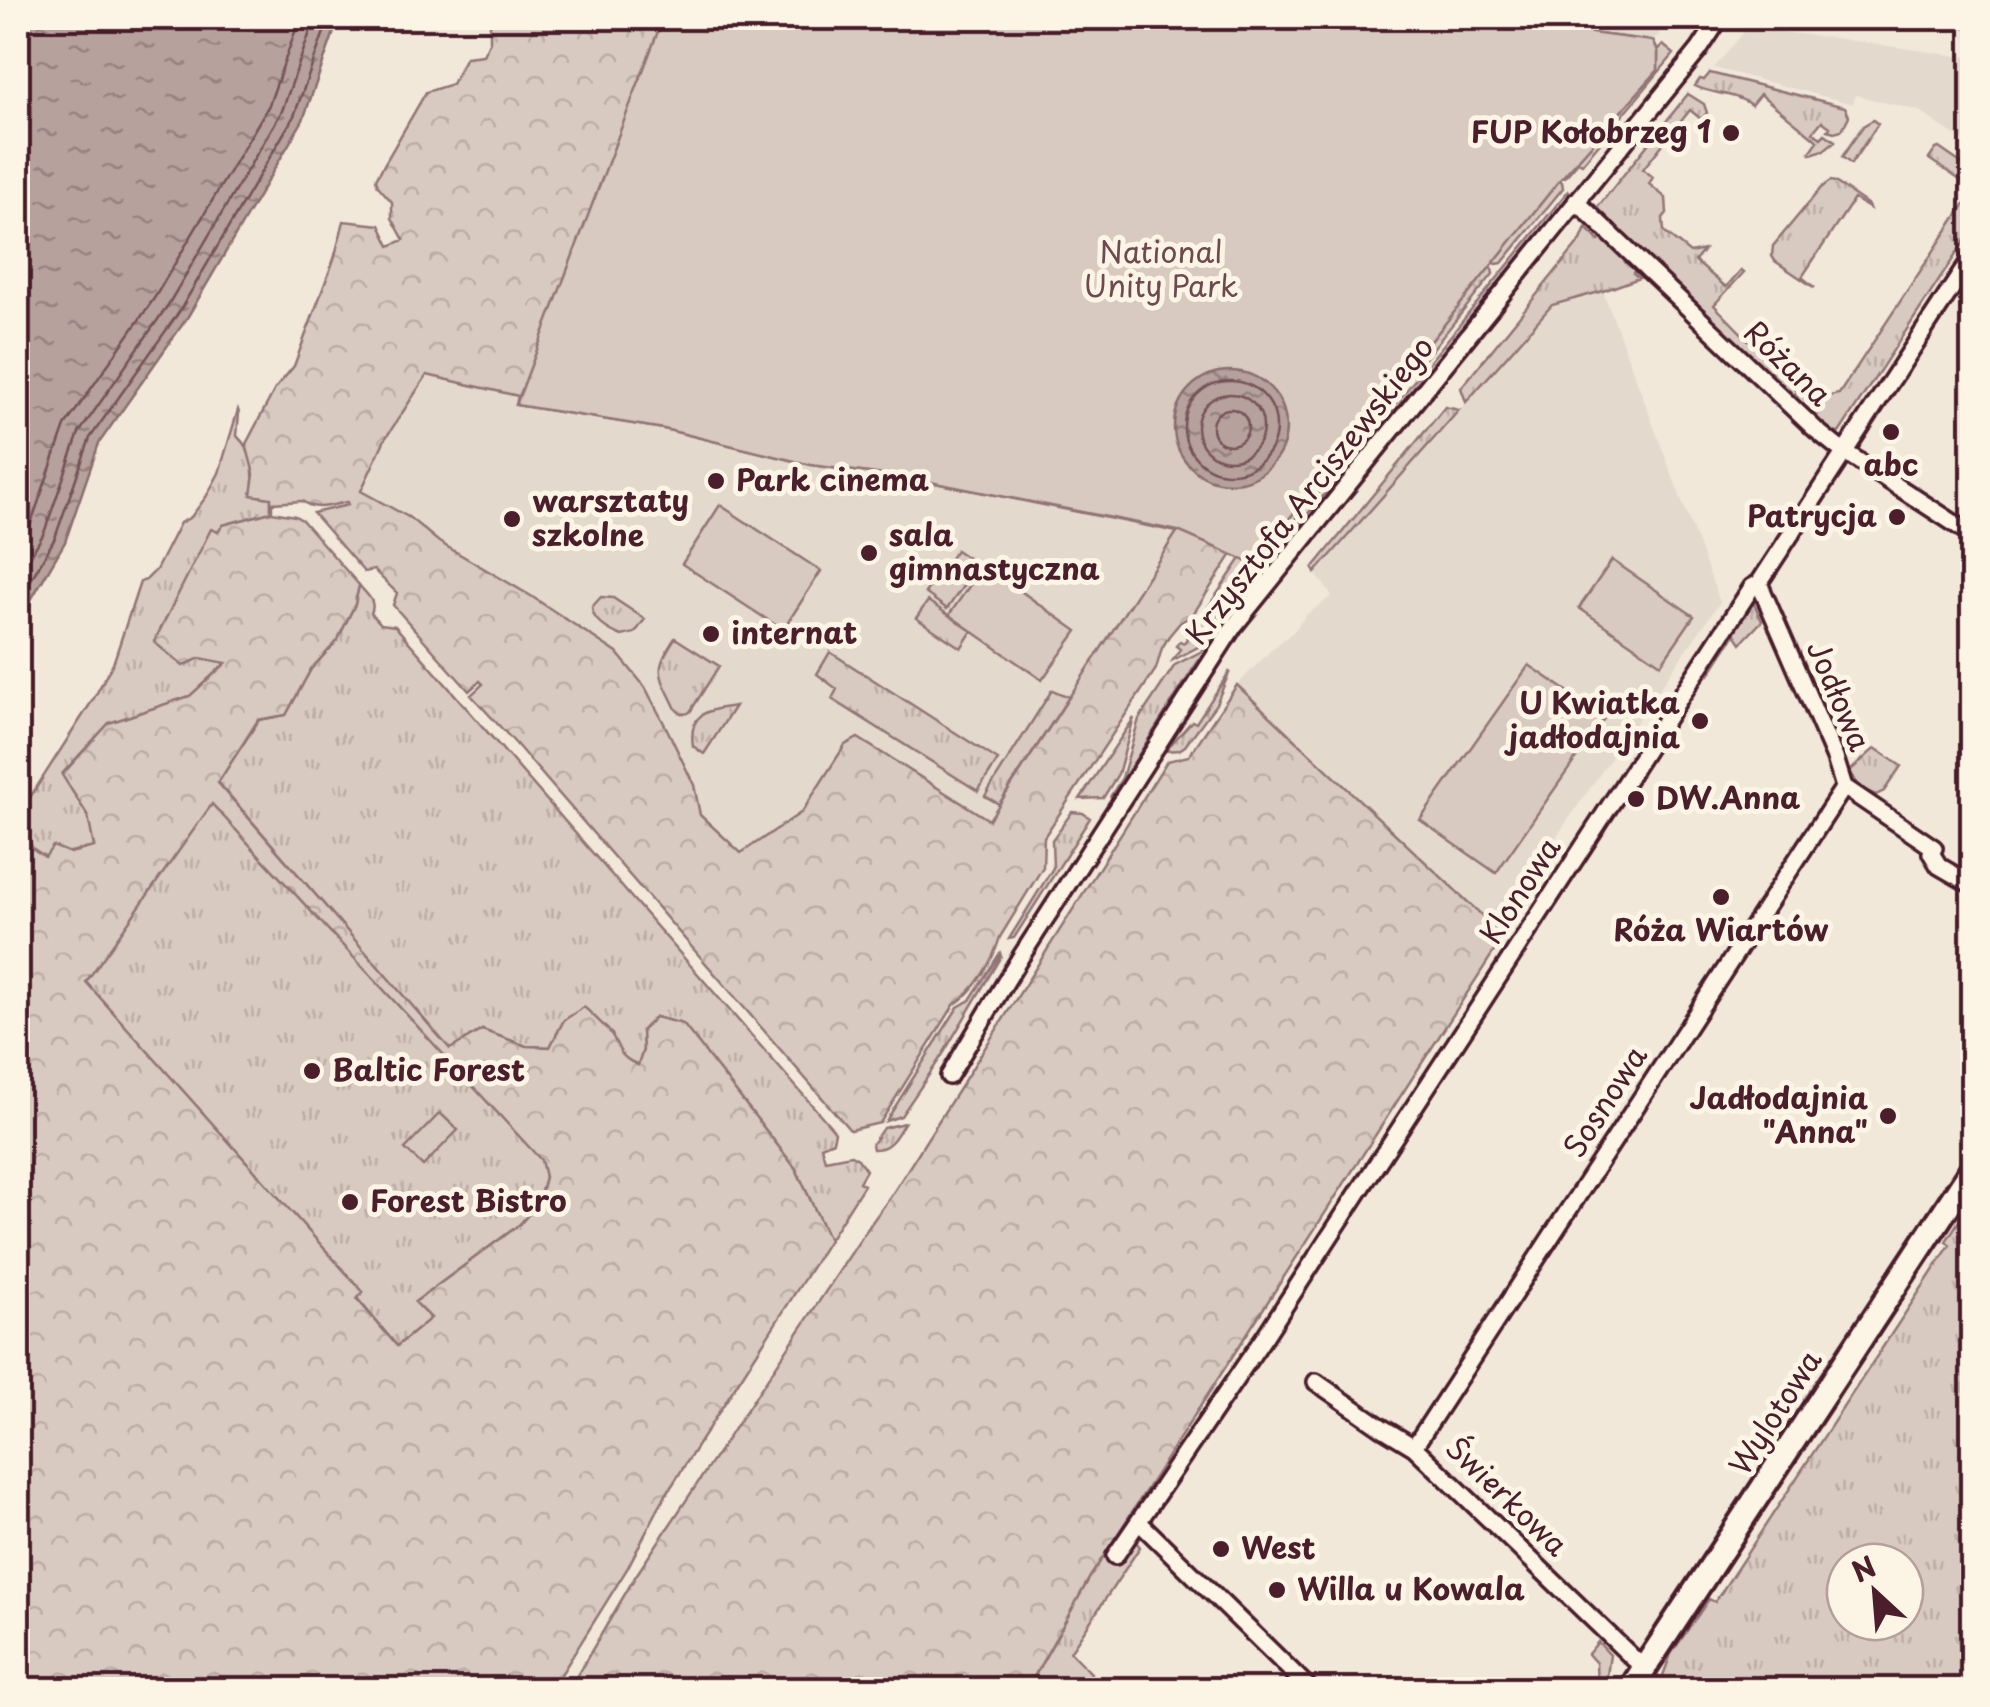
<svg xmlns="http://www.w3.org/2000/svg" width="1990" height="1707" font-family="'Playpen Sans',sans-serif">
<defs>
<pattern id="grass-tufts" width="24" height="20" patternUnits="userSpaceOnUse" patternTransform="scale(2.5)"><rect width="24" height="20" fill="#d8cac0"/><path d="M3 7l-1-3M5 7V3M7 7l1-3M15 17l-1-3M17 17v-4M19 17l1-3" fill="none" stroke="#bbada5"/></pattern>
<pattern id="forest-crowns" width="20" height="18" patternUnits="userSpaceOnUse" patternTransform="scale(2.5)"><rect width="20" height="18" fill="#d8cac0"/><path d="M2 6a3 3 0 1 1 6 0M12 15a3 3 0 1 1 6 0" fill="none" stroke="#bbada5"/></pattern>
<pattern id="water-ripples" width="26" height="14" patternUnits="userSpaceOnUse" patternTransform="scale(2.5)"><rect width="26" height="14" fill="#b6a19c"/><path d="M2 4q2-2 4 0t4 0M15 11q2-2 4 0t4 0" fill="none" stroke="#96837f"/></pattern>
</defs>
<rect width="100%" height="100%" fill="#f1e8da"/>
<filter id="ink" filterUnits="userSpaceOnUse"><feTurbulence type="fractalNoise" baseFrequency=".01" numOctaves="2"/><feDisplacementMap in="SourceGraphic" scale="20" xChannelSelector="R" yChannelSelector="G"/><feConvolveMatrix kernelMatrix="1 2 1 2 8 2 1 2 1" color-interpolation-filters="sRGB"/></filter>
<g filter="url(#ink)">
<path fill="#e4d9cd" d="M1612 18H1662L1659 35 1653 41 1610 35Z
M1747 28 1833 38 1972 58V147L1919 111 1855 95 1853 104 1714 68Z
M1603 291 1720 602 1494 926 1237 685 1272 649 1293 632 1306 615 1332 596 1315 573 1552 305Z
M427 375 519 397 517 405 664 429 811 465 920 480 1178 531 852 1028 412 516 392 536 349 503 361 478Z"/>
<path fill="url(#grass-tufts)" stroke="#917476" stroke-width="2.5" fill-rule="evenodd" d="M1663 45 1674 54 1582 164 1578 162 1565 177 1554 169 1612 98Z
M1710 73 1841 106 1845 107 1849 116 1842 130 1834 132 1828 130 1830 127 1822 121 1813 132 1821 138 1825 134 1835 141 1824 150 1811 154 1810 152 1818 141 1760 94 1751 105C1734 92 1713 95 1695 86L1700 79 1704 80Z
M1688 94 1704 104 1707 113 1701 119 1690 110 1643 169 1653 177 1649 184 1666 198 1667 213 1663 218 1664 232 1690 253 1704 250 1695 261 1726 287 1741 270 1744 272 1714 305 1798 391 1792 397 1601 215 1597 208Z
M1873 120 1878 124 1851 164 1842 157 1863 126Z
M1939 148 1968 168 1969 173 1963 182 1929 159 1936 149Z
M1550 174 1562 182 1563 188 1502 263 1497 264 1486 260Z
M1830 181 1835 182 1867 204 1869 208 1854 199 1802 277 1815 288 1775 261 1772 256 1773 246 1821 188Z
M1568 191 1571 193 1285 546 1280 551 1274 550 1320 500 1373 425 1392 408Z
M1972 193V230L1839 433 1828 432 1794 400 1800 393 1808 401 1839 394Z
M1586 228 1599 241 1604 235 1637 267 1633 273 1639 278 1603 291 1552 305 1466 402 1461 388 1581 240Z
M1481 265 1492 269 1493 274 1389 403 1368 422 1316 497 1268 549 1260 546Z
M1445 407 1459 410 1315 573 1313 568Z
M238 410 239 413 237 436C254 452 255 473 252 495L271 498V512L223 525 200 658 227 662 190 696 109 723 62 774 88 816 95 847 46 857 32 848 28 834 18 831V816L94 698 114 661 140 582 146 580 156 570 180 523 191 517 206 497 219 473Z
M1246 551 1257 559 1246 571 1229 607 1198 647 1173 660 1180 649 1176 646 1180 641 1184 643Z
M1260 565 1263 572 1195 666 1113 795 1110 797 1122 778 1139 719 1175 665 1202 651 1230 613 1250 575Z
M359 585C366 594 377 601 371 613L381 624 395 626 832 1128 835 1132 833 1141 821 1146 825 1160 851 1155 858 1159 866 1170 859 1182 864 1185 829 1240 796 1169 683 1024 655 1017 642 1030 643 1050 639 1065C622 1059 616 1051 612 1034L564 1020 550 1047 526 1046 482 1030 450 1050 218 782 259 720 286 715 311 669 337 641 355 604Z
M601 597 613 598 645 619 635 633 622 636C609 631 592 621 592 607Z
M1751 597 1762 621 1741 643 1735 634 1709 675 1703 670Z
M928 601 972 631 961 648 916 618Z
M675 638 719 666 690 712C685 715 680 714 676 709 660 674 652 672 675 638Z
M830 652 998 760 978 791 832 699 837 689 817 674Z
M1230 671 1216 704 1185 746 1179 750 1165 751 1192 721 1196 723Z
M1052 690 1069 697 999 804 985 796Z
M735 706 704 754 693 746C688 712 708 710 735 706Z
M1134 718 1118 774 1103 798 1080 799Z
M1875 748 1901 766 1884 791 1876 795 1859 788 1850 771Z
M211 803 542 1160 545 1177 538 1204 519 1225 415 1302 431 1318 397 1346 357 1298 363 1292 85 982Z
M1072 812 1083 813 1090 818 1014 938 1009 939 1053 868 1052 840Z
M1000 953 1001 956 943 1054 901 1116 886 1121 958 1007 970 1000Z
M904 1123C896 1136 890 1150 873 1149L872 1144 883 1128Z
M1972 1201V1689H1658L1671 1654 1709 1599 1715 1602 1950 1245 1946 1241ZM1845 1562H1905V1622H1845Z
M1121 1529 1135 1540 1140 1547 1070 1652 1091 1673 1079 1689 1027 1690 1090 1577Z
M1598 1642 1610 1655 1605 1689H1597L1596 1663 1588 1654Z"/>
<path fill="url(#forest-crowns)" stroke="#917476" stroke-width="2.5" fill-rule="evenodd" d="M493 18H684L727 29 730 18H1593L1591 33 1653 41 1658 51V70L1558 182 1253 564 1232 554 1194 613 1179 624 1169 636 1162 648 1156 669 1044 837 1043 867 1000 937C993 961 975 991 954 1005L880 1123 850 1130 516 744 471 695 483 684 480 681 469 691 393 605 397 593 374 570 364 572 313 513 348 505 347 502C331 505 316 512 302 501L272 503V512L295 516 302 520 359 585 355 604 337 641 311 669 286 715 258 720 218 783 450 1049 482 1030 526 1046 550 1047 564 1020 584 1007C592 1014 600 1022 608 1030 621 1045 615 1056 638 1065L643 1050 642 1030 655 1017 683 1024 796 1169 829 1240 664 1498 627 1569 552 1689H18V831L28 834 32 848 45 857 53 846 70 853 94 847 88 816 62 775 109 723 190 696 226 663 200 658 183 666 154 642 211 529 218 532 223 525 271 512V498L251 495 254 474 246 444 275 389 294 366 334 259 344 221 380 225 390 246 404 240 392 218V202L378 186 376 179 378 175 426 92 452 84 466 57 483 55 490 41V22ZM427 375 518 396 516 405 664 429 811 465 920 480 1177 532 989 820 858 738 845 745 802 812 741 853 700 815 694 785 668 731 645 687 617 653 531 596 439 542 410 518 361 491 385 439ZM212 804 541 1160 545 1177 538 1204 519 1225 415 1302 431 1318 397 1346 357 1299 363 1292 86 982Z
M1237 685 1504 936 1090 1577 1027 1689H569L635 1577 870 1225 891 1196 1167 761 1189 756Z"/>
<path fill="#d8cac0" stroke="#917476" stroke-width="2.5" d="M663 18H684L727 29 730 18H1593L1591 33 1653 41 1658 51V70L1558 182 1253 564 1178 531 920 480 811 465 664 429 516 405Z
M720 505 821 571 783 630 682 564Z
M956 550 978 565 947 609 925 593Z
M1612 560 1694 616 1661 664 1579 608Z
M984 565 1077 631 1042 680 949 615Z
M1529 665 1605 717 1496 873 1420 820Z
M440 1113 458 1130 423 1166 405 1149Z"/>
<path fill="url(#water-ripples)" stroke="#8b6d6f" stroke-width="2.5" d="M18 18H339L303 120 187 318 99 443 65 542 18 622Z
M1174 427a56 56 0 1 1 112 0a56 56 0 1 1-112 0Z"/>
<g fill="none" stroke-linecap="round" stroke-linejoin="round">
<path stroke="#755358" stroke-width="2.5" d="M1184 427a46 46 0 1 1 92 0a46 46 0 1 1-92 0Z
M1197 427a33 33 0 1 1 66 0a33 33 0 1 1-66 0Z
M1212 427a18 18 0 1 1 36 0a18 18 0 1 1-36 0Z
M18 548 30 526 65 426 155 297 269 105 300 18
M18 577 44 533 79 433 168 305 282 111 315 18
M18 602 55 538 90 438 179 312 294 116 329 18"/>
<g stroke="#4a1f2b" stroke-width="22">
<path id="street" d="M1969 18H1972
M1576 201 1816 430 1837 447 1972 535
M1759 583 1835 758 1844 787 1934 848 1931 853 1939 866 1972 885
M949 1076 1020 958 1234 626 1699 50 1720 18
M1316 1382 1381 1427 1414 1447 1634 1659 1645 1667
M1414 1447 1844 787
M1139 1522 1311 1690
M1115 1556 1265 1336 1752 587 1759 583 1972 257"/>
</g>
<g stroke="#4a1f2b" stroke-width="30">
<path id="secondary" d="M1630 1690 1972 1169"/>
</g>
<use href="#street" stroke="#fcf5e5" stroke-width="15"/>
<use href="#secondary" stroke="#fcf5e5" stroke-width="22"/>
</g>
</g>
<g fill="#4a1f2b" stroke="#fcf5e5" stroke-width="4">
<circle cx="1731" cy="133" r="10"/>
<circle cx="1891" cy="432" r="10"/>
<circle cx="716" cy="481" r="10"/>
<circle cx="1897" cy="517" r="10"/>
<circle cx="512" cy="519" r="10"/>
<circle cx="869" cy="553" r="10"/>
<circle cx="711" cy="634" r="10"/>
<circle cx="1700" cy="721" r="10"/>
<circle cx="1636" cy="799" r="10"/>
<circle cx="1721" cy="897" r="10"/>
<circle cx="312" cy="1071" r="10"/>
<circle cx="1888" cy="1116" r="10"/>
<circle cx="350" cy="1202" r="10"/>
<circle cx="1221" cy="1549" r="10"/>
<circle cx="1277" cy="1590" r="10"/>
</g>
<g text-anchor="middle" stroke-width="10" stroke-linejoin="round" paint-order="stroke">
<g font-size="30" font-weight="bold" fill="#4a1f2b" stroke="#fcf5e5" text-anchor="start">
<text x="1711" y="143" text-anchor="end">FUP Kołobrzeg 1</text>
<text x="1891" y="476" text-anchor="middle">abc</text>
<text x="736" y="491">Park cinema</text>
<text x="532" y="512">warsztaty<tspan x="532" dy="34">szkolne</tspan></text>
<text x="1877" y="527" text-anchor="end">Patrycja</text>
<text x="889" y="546">sala<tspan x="889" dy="34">gimnastyczna</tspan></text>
<text x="731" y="644">internat</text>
<text x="1680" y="714" text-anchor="end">U Kwiatka<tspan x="1680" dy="34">jadłodajnia</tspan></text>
<text x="1656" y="809">DW.Anna</text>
<text x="1721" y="941" text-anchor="middle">Róża Wiartów</text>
<text x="332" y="1081">Baltic Forest</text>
<text x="1868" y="1109" text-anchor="end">Jadłodajnia<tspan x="1868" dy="34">"Anna"</tspan></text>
<text x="370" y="1212">Forest Bistro</text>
<text x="1241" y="1559">West</text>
<text x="1297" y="1600">Willa u Kowala</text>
</g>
<g font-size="30" fill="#6e4a50" stroke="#fcf5e5">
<text x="1161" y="263">National<tspan x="1161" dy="34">Unity Park</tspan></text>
</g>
<g font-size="30" fill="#4a1f2b" stroke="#fcf5e5">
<text transform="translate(1787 364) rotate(44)" y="10">Różana</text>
<text transform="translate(1310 491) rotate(-52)" y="10">Krzysztofa Arciszewskiego</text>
<text transform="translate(1838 696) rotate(67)" y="10">Jodłowa</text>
<text transform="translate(1521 891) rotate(-57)" y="10">Klonowa</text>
<text transform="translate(1606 1102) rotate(-57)" y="10">Sosnowa</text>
<text transform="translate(1776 1413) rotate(-57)" y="10">Wylotowa</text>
<text transform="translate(1506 1497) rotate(44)" y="10">Świerkowa</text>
</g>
</g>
<rect width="1990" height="1707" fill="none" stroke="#fcf5e5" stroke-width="60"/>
<rect x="30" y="30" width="1930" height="1647" fill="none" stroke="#4a1f2b" stroke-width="4" filter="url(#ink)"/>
<g transform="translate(1875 1592) rotate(334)"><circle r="48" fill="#fcf5e5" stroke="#b59f9b" stroke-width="2.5"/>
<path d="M0-8L18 38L0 25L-18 38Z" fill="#4a1f2b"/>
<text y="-15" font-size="28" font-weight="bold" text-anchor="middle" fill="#4a1f2b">N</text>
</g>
</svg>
